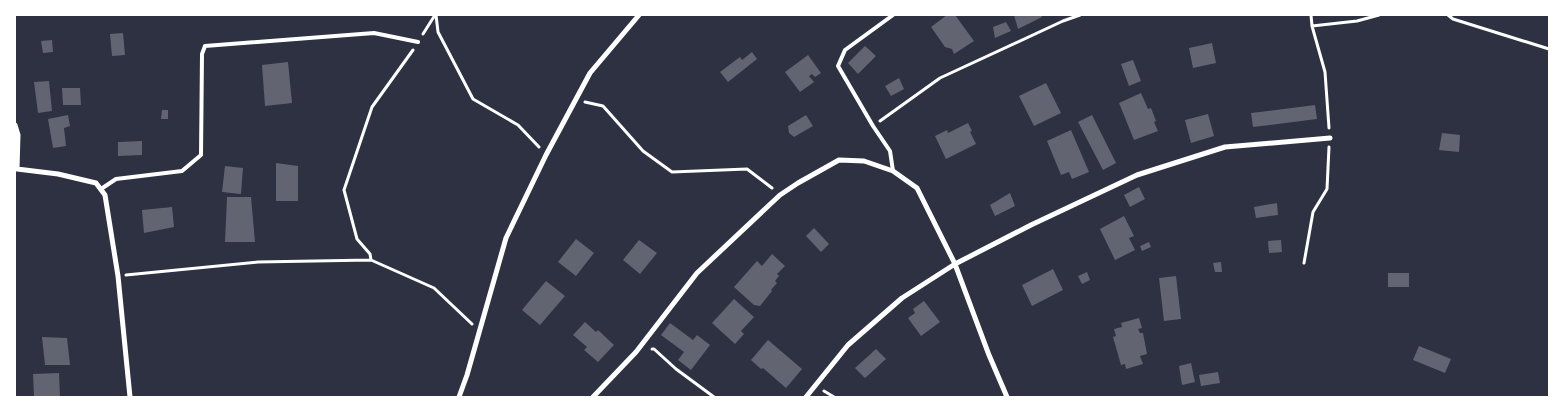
<svg xmlns="http://www.w3.org/2000/svg" width="1564" height="412" font-family="Georgia,serif">
<rect width="100%" height="100%" fill="#2d3142"/>
<path fill="#626471" d="M947 15H955L974 41 954 54 952 49 945 47 931 27Z
M1014 15H1041L1042 17 1018 29Z
M1006 22 1011 31 995 38 993 27Z
M123 33 125 55 112 56 110 34Z
M52 40 53 52 43 53 41 41Z
M1212 43 1216 63 1193 68 1189 48Z
M865 46 876 56 858 74 848 63Z
M752 52 757 59 728 82 720 72 740 57 742 60Z
M808 55 821 73 815 77 812 74 809 76 814 82 800 92 785 72Z
M1133 60 1141 81 1129 86 1121 64Z
M288 62 292 103 265 106 262 65Z
M899 78 904 89 891 96 885 86Z
M49 81 52 111 38 113 34 82Z
M1046 83 1061 113 1034 126 1019 96Z
M62 88H80L81 105H63Z
M1141 93 1148 109 1151 108 1156 121 1154 122 1158 131 1134 140 1119 103Z
M1315 105 1317 119 1253 127 1251 113Z
M162 110H168V119H161Z
M1208 114 1214 136 1191 143 1185 120Z
M68 115 70 126 64 128 66 146 53 148 48 119Z
M806 115 813 126 794 137 789 133 788 126Z
M1092 115 1116 163 1103 170 1078 122Z
M968 123 972 131 970 132 976 144 946 159 935 136 947 130 948 133Z
M1071 130 1089 172 1072 179 1069 172 1061 175 1047 141Z
M1442 133 1460 135 1459 152 1439 150Z
M142 141V155L118 156V142Z
M276 163 298 166V201H276Z
M225 166 243 168 241 194 222 192Z
M1139 187 1145 199 1130 207 1124 195Z
M1010 193 1015 206 995 216 990 205Z
M227 197H251L255 242H225Z
M1277 203 1278 215 1256 218 1254 207Z
M172 207 174 227 144 233 142 210Z
M1124 216 1134 236 1129 238 1135 250 1115 260 1100 229Z
M814 228 829 244 821 252 806 236Z
M576 239 594 253 576 276 558 262Z
M639 240 657 253 640 274 623 260Z
M1281 240 1282 252 1269 253 1268 241Z
M1149 242 1151 247 1142 251 1140 246Z
M772 254 785 266 777 274 779 276 775 281 777 283 771 290 772 291 760 306 754 305 734 287 757 261 762 266Z
M1221 262 1222 272H1215L1213 263Z
M1053 269 1063 290 1032 306 1022 285Z
M1087 272 1090 280 1082 284 1078 276Z
M1388 273H1409V287H1388Z
M1176 276 1181 319 1164 321 1159 278Z
M546 281 565 296 540 325 522 310Z
M734 299 754 317 741 331 744 334 735 344 712 323Z
M924 301 940 322 921 336 908 318 915 313 913 309Z
M1139 318 1142 328 1138 329 1140 333H1143L1147 354 1140 356 1143 364 1126 369 1125 364 1121 365 1113 337 1116 336 1114 329 1122 327 1121 323Z
M585 322 596 332 598 330 614 345 598 362 584 350 587 347 573 335Z
M670 323 693 340 697 335 710 345 691 370 678 360 684 352 661 335Z
M42 337 67 338 70 365H45Z
M768 340 802 369 786 388 763 368 761 369 751 360Z
M1419 346 1451 359 1445 373 1413 360Z
M876 349 886 359 865 378 855 368Z
M1191 363 1195 382 1182 385 1179 366Z
M1218 372 1220 383 1201 386 1199 375Z
M59 373 60 397H34L33 374Z"/>
<g fill="none" stroke-linecap="round" stroke-linejoin="round">
<path stroke="#fff" stroke-width="3" d="M436 15 438 32 473 99 518 125 539 147
M1311 15 1312 26
M1448 15 1453 19 1549 49
M423 34 435 15
M585 102 603 106 643 151 672 172 747 169 772 188
M880 121 940 78 1063 21 1080 15
M1329 128 1325 72 1312 26 1357 21 1379 15
M371 260 370 254 357 239 344 190 372 107 413 50
M1304 263 1313 212 1327 189 1329 147
M126 275 258 262 371 260 434 288 472 324
M652 349H654L676 369 714 397
M824 391 834 397"/>
<path stroke="#fff" stroke-width="4" d="M893 171 890 151 873 126 838 66 845 50 893 15
M101 189 116 179 182 171 201 155 202 54 205 46 374 33 418 42"/>
<path stroke="#fff" stroke-width="5" d="M15 125 18 135 17 169 58 174 96 183 105 195 118 276 130 397
M459 397 467 375 506 238 546 155 590 73 639 15
M593 397 636 352 697 273 780 195 798 183 839 160 864 161 893 171 917 188 955 264 989 355 1007 397
M806 397 848 345 902 298 955 264 1031 225 1137 175 1225 147 1330 138"/>
</g>
<rect width="1564" height="412" fill="none" stroke="#ffffff" stroke-width="32"/>
</svg>
